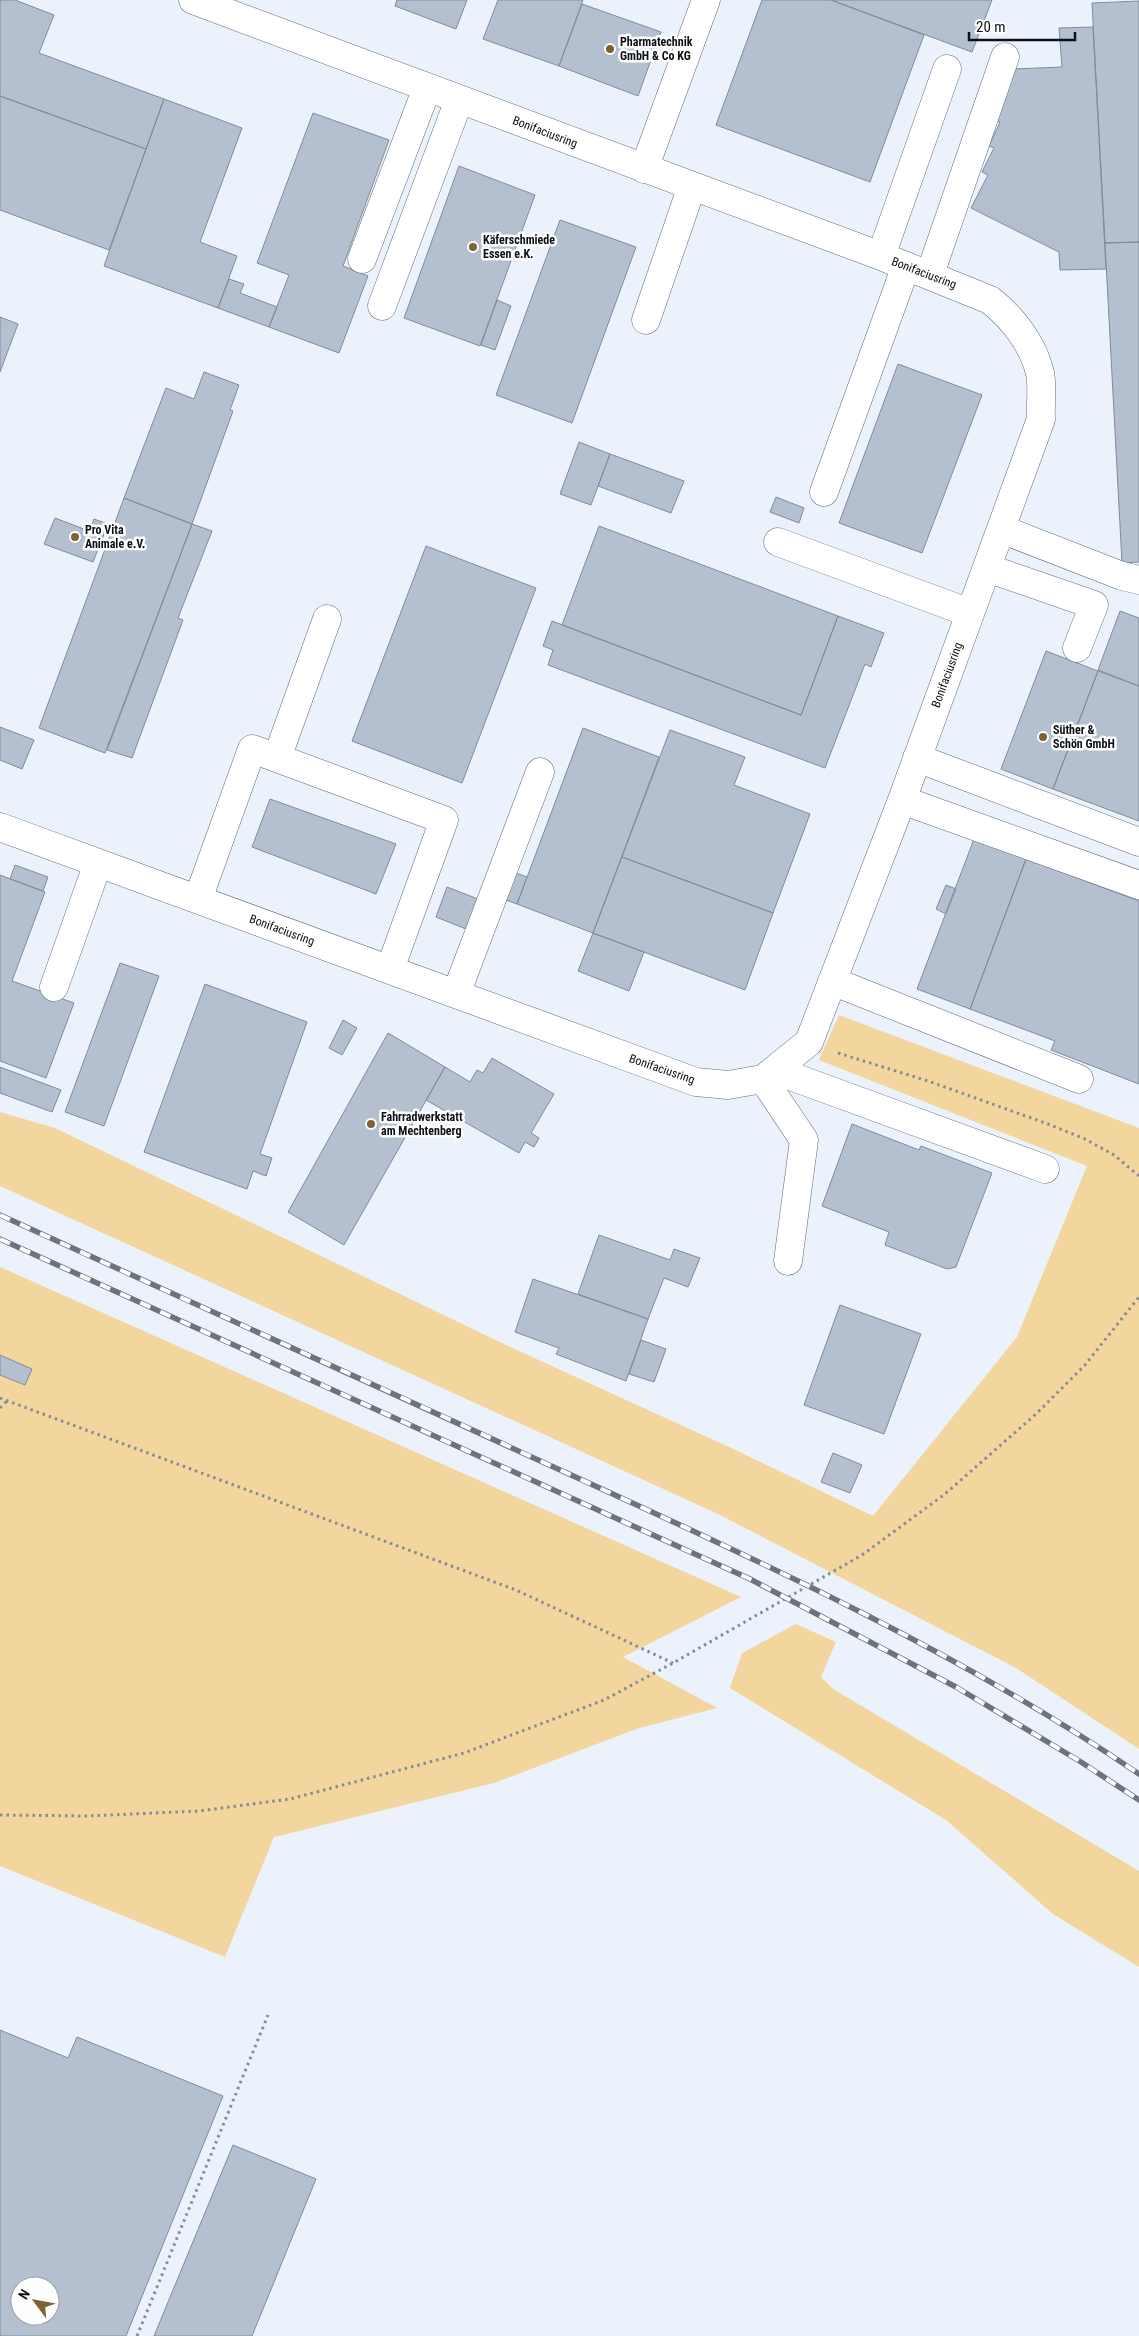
<svg xmlns="http://www.w3.org/2000/svg" width="1139" height="2336" font-family="'Roboto Condensed',sans-serif">
<rect width="100%" height="100%" fill="#ebf2fc"/>
<path fill="#f3d59e" d="M839 1015 1139 1128V1749L1016 1668 716 1513 0 1186V1112L55 1128 506 1345 729 1447 873 1516 1017 1337 1087 1166 819 1060Z
M0 1267 741 1597 623 1657 717 1708 639 1728 494 1783 274 1837 225 1957 0 1866Z
M796 1624 836 1642 821 1677 833 1689 1139 1871V1967L1053 1914 946 1820 730 1688 742 1653Z"/>
<path fill="#b4c0cf" stroke="#818b9a" fill-rule="evenodd" d="M0 0H15L54 15 39 53 164 99 146 149 0 96Z
M397 0H467L456 29 395 6Z
M498 0H583L559 66 483 39Z
M762 0H831L924 35 870 182 716 125Z
M831 0H992L972 52Z
M1139 1V242L1105 243 1092 3Z
M582 4 661 32 638 96 559 66Z
M1093 27 1106 269 1060 270 1059 252 971 208 988 175 982 172 994 148 989 146 1000 122 994 120 1013 69 1062 67 1059 28Z
M0 96 146 149 109 250 0 210Z
M164 99 242 128 200 242 237 256 218 308 104 266Z
M313 113 389 140 343 266 368 276 339 353 269 327 289 275 257 263Z
M459 166 535 195 480 346 404 318Z
M560 220 636 247 572 423 496 395Z
M1139 242V562L1122 563 1105 243Z
M229 279 244 284 240 293 277 307 269 327 218 308Z
M497 300 511 306 495 350 481 345Z
M0 317 18 324 0 372Z
M898 364 982 395 922 553 839 523Z
M204 372 239 385 230 410 233 411 192 524 124 498 166 388 194 399Z
M579 442 610 454 591 505 560 494Z
M610 454 684 481 671 513 598 486Z
M776 497 804 508 799 523 770 512Z
M124 498 192 524 105 753 39 728Z
M55 518 89 531 94 519 108 524 93 562 44 544Z
M192 524 212 531 178 618 183 620 132 758 107 750Z
M599 526 838 616 801 715 562 625Z
M426 546 536 588 462 783 352 741Z
M1120 611 1139 618V686L1098 670Z
M838 616 884 633 871 667 865 664 825 768 548 665 553 650 543 646 552 621 801 715Z
M1046 651 1098 671 1053 789 1001 769Z
M1098 671 1139 686V821L1053 789Z
M0 727 34 740 22 769 0 760Z
M583 728 659 757 593 933 517 904Z
M670 730 745 757 734 785 810 814 773 913 622 857Z
M270 799 396 844 376 894 252 847Z
M974 839 1026 859 970 1009 917 989Z
M622 857 773 913 745 990 593 933Z
M1026 859 1139 901V1084L1051 1050 1055 1041 970 1009Z
M15 865 48 877 43 891 10 879Z
M516 873 527 877 517 904 506 900Z
M0 875 45 892 12 981 74 1003 46 1078 0 1061Z
M946 885 956 889 946 914 936 909Z
M447 887 478 899 466 929 436 917Z
M593 933 644 952 629 991 578 971Z
M120 963 159 976 104 1126 65 1112Z
M205 984 307 1022 260 1154 272 1158 266 1176 253 1171 247 1189 144 1152Z
M343 1020 357 1028 342 1055 329 1048Z
M388 1033 445 1067 344 1245 288 1212Z
M492 1058 554 1094 531 1133 539 1138 534 1147 525 1142 519 1153 426 1100 445 1067 470 1082 477 1070 483 1073Z
M0 1067 61 1090 52 1112 0 1093Z
M852 1124 919 1150 921 1146 992 1173 956 1267 947 1269 885 1245 889 1232 822 1206Z
M599 1235 670 1260 674 1249 700 1258 688 1287 664 1278 648 1319 578 1294Z
M533 1279 648 1319 626 1381 556 1354 559 1348 515 1332Z
M840 1305 921 1334 884 1434 804 1405Z
M641 1340 666 1349 654 1382 629 1374Z
M0 1355 32 1369 25 1385 0 1375Z
M833 1453 862 1465 850 1493 821 1482Z
M0 2030 68 2058 77 2037 223 2096 126 2336H0ZM20 2286H50V2316H20Z
M233 2145 316 2179 252 2336H154Z"/>
<g fill="none" stroke-linecap="round" stroke-linejoin="round">
<g stroke="#616b79" stroke-width="29">
<path id="minor" d="M644 169 706 0
M881 256 947 69
M362 259 427 88
M930 274 1005 57
M382 306 459 100
M646 320 692 186
M824 492 906 266
M1001 529 1122 576 1139 580
M778 542 970 613
M987 568 1094 605 1077 648
M277 758 327 619
M917 758 1139 842
M902 800 1139 885
M0 827 696 1082 728 1085 763 1079 809 1042 902 800 1041 419C1040 405 1043 387 1040 373 1033 344 1013 318 990 300L881 256 193 0
M198 899 252 749 277 758 444 820 390 969
M832 981 1079 1079
M54 987 98 863
M456 994 540 772
M774 1070 1045 1169
M763 1079 804 1140 788 1261"/>
</g>
<path stroke="#878c94" stroke-width="3" stroke-dasharray="2.5 4" stroke-linecap="butt" d="M838 1053 928 1081 1048 1124 1085 1139 1114 1155 1139 1176
M0 1398 516 1590 673 1663
M0 1408 7 1401
M0 1815 88 1816 199 1811 290 1799 464 1753 604 1700 673 1663 862 1555 945 1494 1036 1414 1085 1365 1139 1297
M137 2336 268 2015"/>
<use href="#minor" stroke="#fff" stroke-width="28"/>
<g stroke="#6e737b" stroke-width="5.5">
<path id="rail" d="M0 1215C190 1302 380 1387 569 1474 764 1563 961 1653 1139 1774
M0 1239 750 1579 956 1687 1081 1762 1139 1800"/>
</g>
<use href="#rail" stroke="#fefefe" stroke-width="4" stroke-dasharray="11" stroke-linecap="butt"/>
</g>
<g fill="#7c6334" stroke="#fefefe" stroke-width="2">
<circle cx="610" cy="49" r="5"/>
<circle cx="473" cy="247" r="5"/>
<circle cx="75" cy="537" r="5"/>
<circle cx="1043" cy="737" r="5"/>
<circle cx="371" cy="1124" r="5"/>
</g>
<g text-anchor="middle" stroke-width="5" stroke-linejoin="round" paint-order="stroke">
<g font-size="12" font-weight="bold" fill="#0c0f15" stroke="#fefefe" text-anchor="start">
<text x="620" y="46">Pharmatechnik<tspan x="620" dy="14">GmbH &amp; Co KG</tspan></text>
<text x="483" y="244">Käferschmiede<tspan x="483" dy="14">Essen e.K.</tspan></text>
<text x="85" y="534">Pro Vita<tspan x="85" dy="14">Animale e.V.</tspan></text>
<text x="1053" y="734">Süther &amp;<tspan x="1053" dy="14">Schön GmbH</tspan></text>
<text x="381" y="1121">Fahrradwerkstatt<tspan x="381" dy="14">am Mechtenberg</tspan></text>
</g>
<g font-size="12" fill="#0c0f15" stroke="#fefefe">
<text transform="translate(545 132) rotate(21)" y="4">Bonifaciusring</text>
<text transform="translate(924 273) rotate(21)" y="4">Bonifaciusring</text>
<text transform="translate(947 675) rotate(-70)" y="4">Bonifaciusring</text>
<text transform="translate(282 930) rotate(20)" y="4">Bonifaciusring</text>
<text transform="translate(662 1069) rotate(19)" y="4">Bonifaciusring</text>
</g>
</g>
<g transform="translate(35 2301) rotate(302)"><circle r="24" fill="#fefefe" stroke="#9d9ea1"/>
<path d="M0-4L9 19L0 12L-9 19Z" fill="#7c6334"/>
<text y="-8" font-size="14" font-weight="bold" text-anchor="middle" fill="#0c0f15">N</text>
</g>
<path d="M969 32v8h106v-8" fill="none" stroke="#0c0f15" stroke-width="2.5"/>
<text x="976" y="32" font-size="15" fill="#0c0f15" stroke="#fefefe" stroke-width="4" paint-order="stroke">20 m</text>
</svg>
